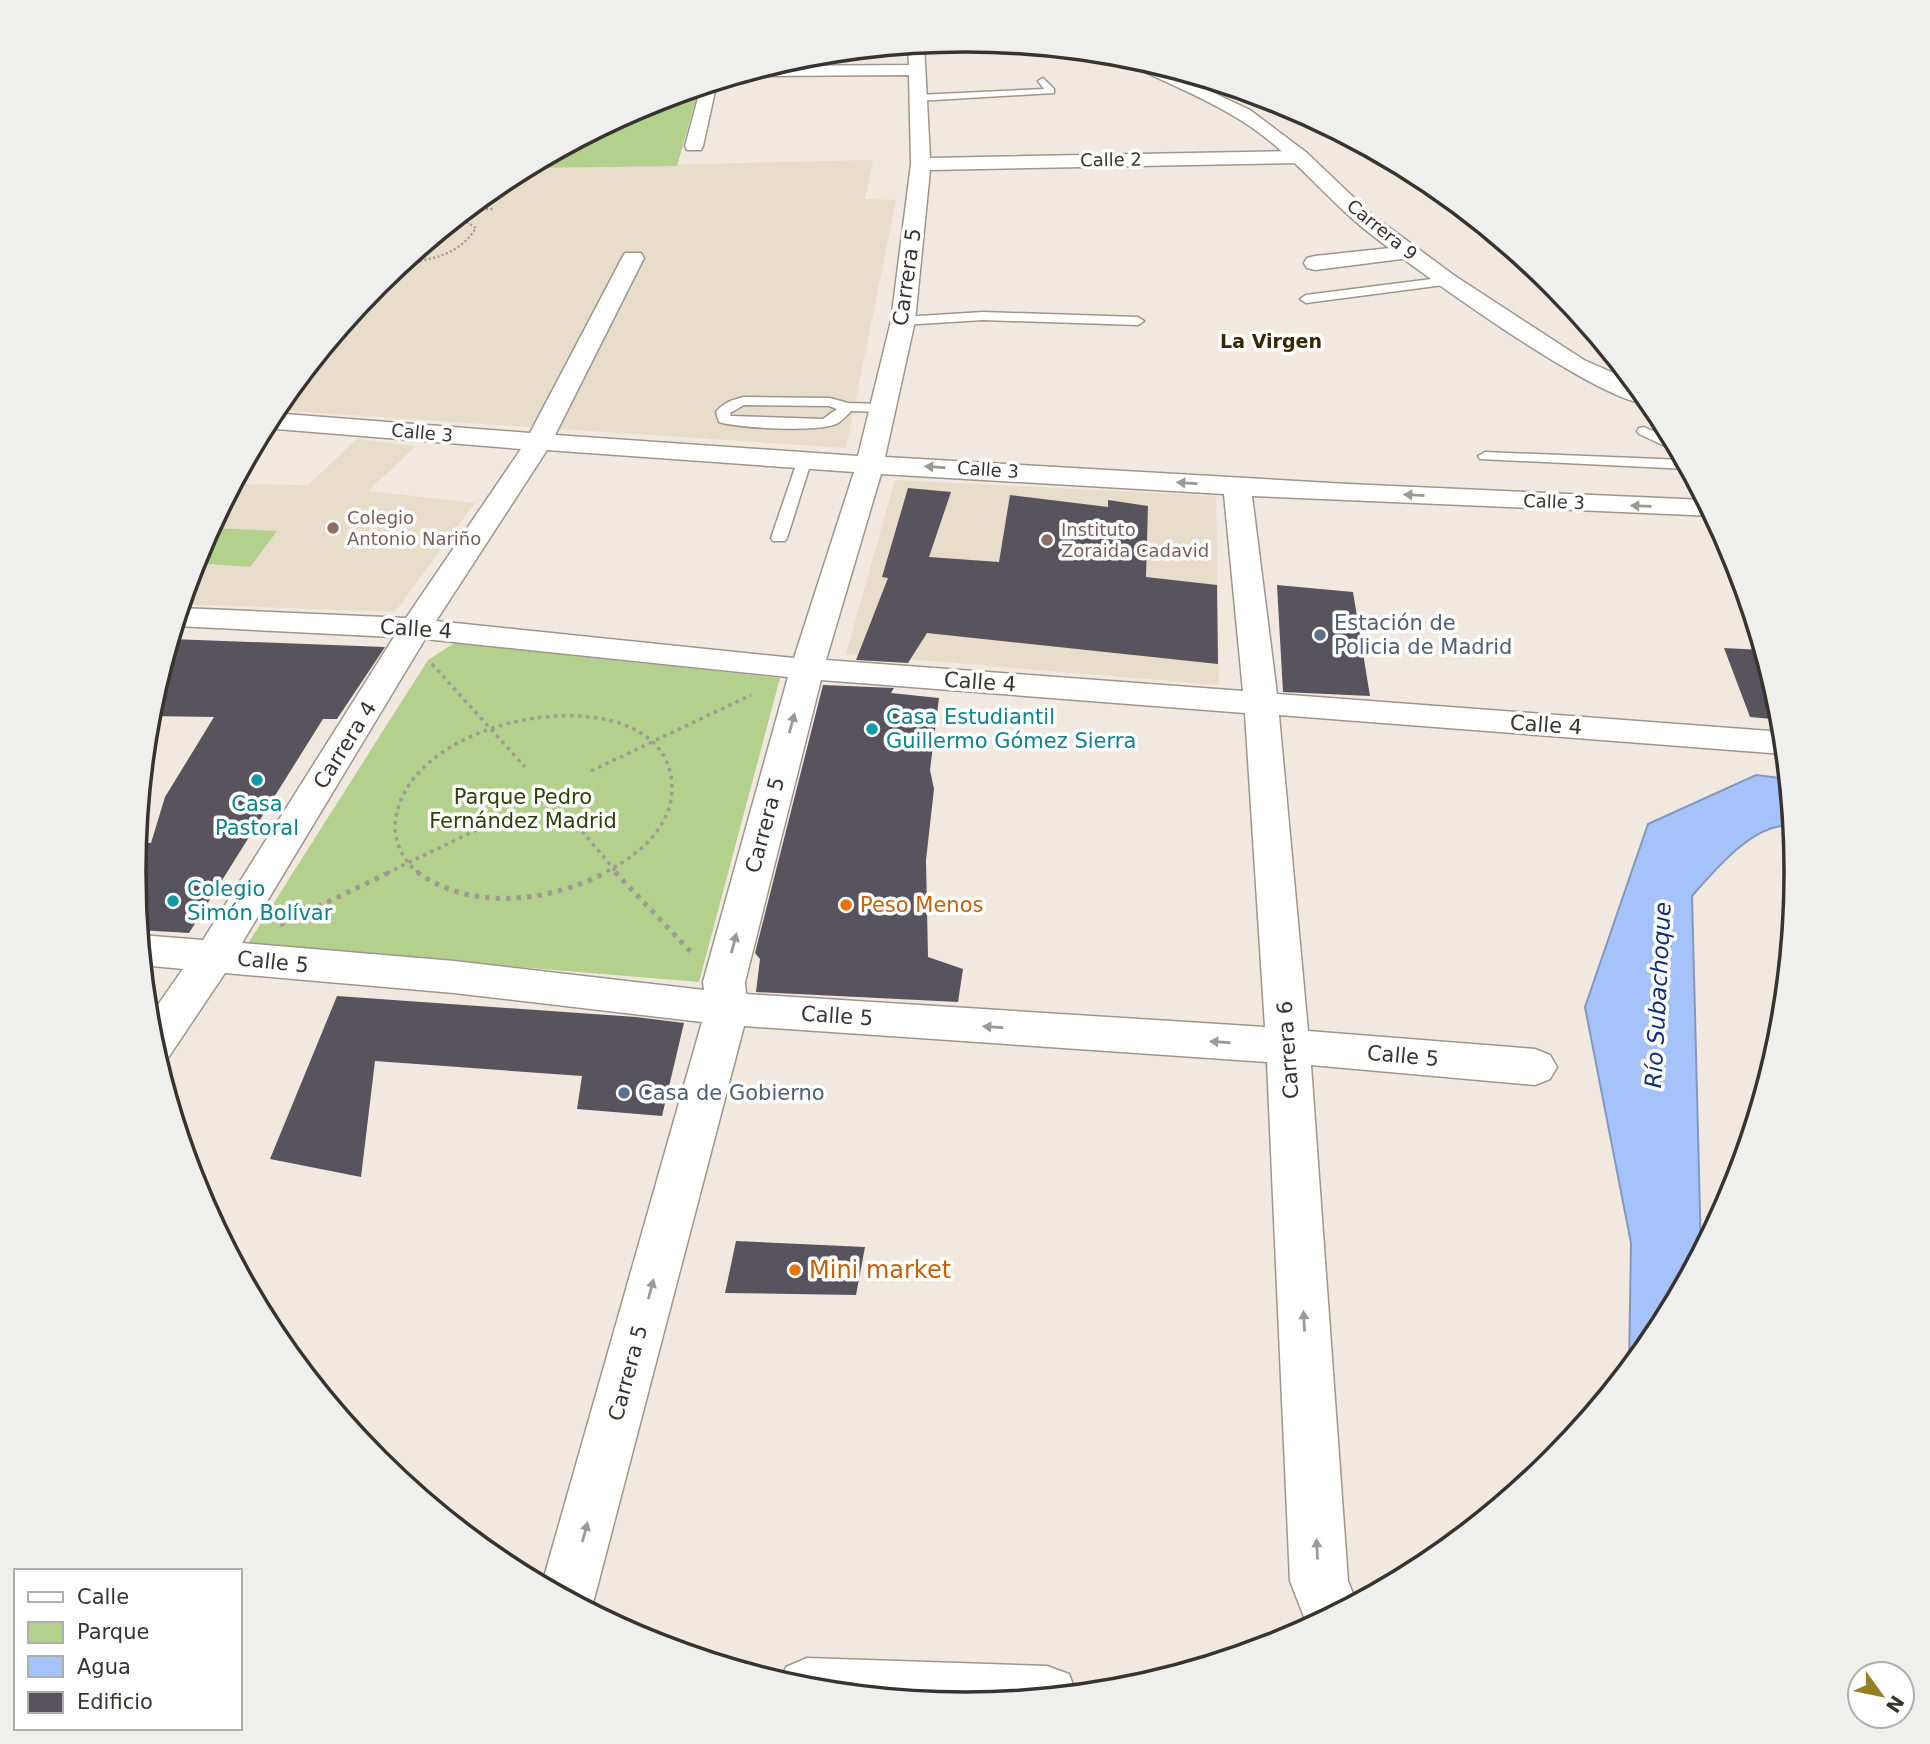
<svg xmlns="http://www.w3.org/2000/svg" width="1930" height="1744" font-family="'DejaVu Sans',sans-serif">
<rect width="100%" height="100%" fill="#f1e9df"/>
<path fill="#e8dccb" d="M873 160 865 199 896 200 846 448 274 410 377 284 503 180 527 168Z
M357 439 416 446 368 491 475 503 395 612 181 604 197 553 234 484 308 485Z
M895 480 1216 496 1219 685 846 654Z"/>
<path fill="#b3d08d" d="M699 88 677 166 527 168 647 103Z
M210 528 277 531 250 567 194 563Z
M456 642 780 678 699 982 247 945 428 660Z"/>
<path fill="#a5c2fb" stroke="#8497be" stroke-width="2" d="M1756 775 1788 779 1792 826C1755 821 1715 870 1692 896L1701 1251 1656 1334 1629 1367 1631 1243 1585 1007 1648 824Z"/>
<path fill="#57545d" d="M908 488 951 492 929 557 999 562 1010 495 1108 507V500L1148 506 1146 577 1217 585 1218 664 927 633 908 663 856 660 888 578 882 577Z
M1277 585 1353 592 1370 696 1283 692Z
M171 639 385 647 337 719H323L189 933 139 930 133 872 136 842 151 843 165 797 214 717 149 716Z
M1724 648 1763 650 1782 720 1750 717Z
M823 685 894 688 891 693 939 698 930 770 934 789 926 860 928 957 963 969 958 1002 756 992 760 959 755 953Z
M337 996 636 1017 684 1023 662 1116 577 1109 582 1076 375 1061 361 1177 270 1159Z
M736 1241 865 1247 856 1295 725 1293Z"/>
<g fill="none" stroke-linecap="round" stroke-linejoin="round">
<g stroke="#9e968d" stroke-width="3">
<path id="service" d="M1043 78 1054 89V93L918 101 913 98 918 95 1044 89 1038 81Z
M1447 277 1453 281 1451 284 1306 303 1300 299 1306 295Z
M983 312 1138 317 1144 321 1138 325 983 320 903 325 897 321 903 317Z
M744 397 830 398 848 403 883 404 890 408 883 412 851 411C847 415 843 420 838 423 822 433 738 428 719 422L716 412C724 402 732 400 744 397ZM744 405 829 406 837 409 823 419 731 416 730 413Z
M1644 427 1673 440 1680 453 1639 434 1637 431 1639 428Z
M1485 452 1684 460 1688 469 1480 459 1478 456Z
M805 455 812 459 787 538 785 541H773L771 538 798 459Z"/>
</g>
<g stroke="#9e968d" stroke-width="3">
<path id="minor" d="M924 44 930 158 1300 151 1310 157 1300 163 930 170 915 321 885 457 1348 484 1705 500 1714 516 1252 496 1277 694 1783 732 1784 754 1279 715 1308 1031 1535 1049 1550 1055 1557 1067 1550 1079 1535 1085 1311 1065 1348 1581 1356 1601 1308 1627 1290 1581 1267 1062 744 1026 591 1611 542 1584 702 1022 454 993 225 973 168 1058 158 1062 148 1019 183 969 142 965 140 935 203 940 394 637 177 626H175L180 608 406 618 521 449 264 428 272 413 530 433 622 258 625 253H641L644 258 555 435 858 456 891 321 911 164 909 75 754 76 747 73 771 66 909 65 908 46ZM547 450 854 472 794 658 436 621ZM881 474 1224 494 1243 691 826 660ZM425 639 788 677 703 982 704 990 454 961 242 943ZM821 680 1245 713 1265 1027 746 994 745 982Z
M717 82 703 146 701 150H687L685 146 701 87Z
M1409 246 1417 247 1420 252 1417 257 1315 270 1307 268 1304 263 1307 258 1315 256Z
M807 1658 1047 1666 1069 1674 1076 1693 965 1704 802 1688 780 1681 786 1667Z"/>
</g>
<g stroke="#9e968d" stroke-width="3">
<path id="tertiary" d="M1116 55 1155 65 1250 110 1307 153 1371 214 1455 276 1584 360 1634 382 1651 403C1611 413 1394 255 1356 222 1317 188 1283 145 1237 118 1200 95 1157 79 1118 59Z"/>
</g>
<path stroke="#a09a93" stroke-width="2.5" stroke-dasharray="2 2.5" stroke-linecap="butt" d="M468 209H495
M402 263C432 260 459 255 476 228L459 217"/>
<path stroke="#a09a93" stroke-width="3.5" stroke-dasharray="3.5 4.5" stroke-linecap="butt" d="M432 664 525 767
M591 771 751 695
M577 825 617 873
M387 873 493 822
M419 873C402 860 392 839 396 817 414 707 669 672 672 786 673 828 637 856 604 873"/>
<path stroke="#a09a93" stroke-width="5" stroke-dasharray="4.5 6" stroke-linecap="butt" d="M417 872C472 912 549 902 607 872
M615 872 691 952
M280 925 390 872"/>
<use href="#service" fill="#fff" fill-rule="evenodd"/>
<use href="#minor" fill="#fff" fill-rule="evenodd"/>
<use href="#tertiary" fill="#fff" fill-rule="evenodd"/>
</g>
<defs><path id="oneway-solid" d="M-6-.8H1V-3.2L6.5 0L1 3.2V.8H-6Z" transform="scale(1.75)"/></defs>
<g fill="#9b9a98">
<use href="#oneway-solid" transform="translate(935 467) rotate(-176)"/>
<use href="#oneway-solid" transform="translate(1187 483) rotate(-176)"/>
<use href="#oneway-solid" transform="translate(1414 495) rotate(-177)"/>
<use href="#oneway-solid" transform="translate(1641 506) rotate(-178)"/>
<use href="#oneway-solid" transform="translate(792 723) rotate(-75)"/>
<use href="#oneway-solid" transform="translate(734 943) rotate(-75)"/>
<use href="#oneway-solid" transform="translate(993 1027) rotate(-176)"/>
<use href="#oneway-solid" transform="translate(1220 1042) rotate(-176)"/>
<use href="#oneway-solid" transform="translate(651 1289) rotate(-75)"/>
<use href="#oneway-solid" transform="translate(1304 1321) rotate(-93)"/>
<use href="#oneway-solid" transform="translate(585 1532) rotate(-75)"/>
<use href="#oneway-solid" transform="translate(1317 1549) rotate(-93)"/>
</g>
<g fill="#8d6e63" stroke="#fff" stroke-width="2.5">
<circle cx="333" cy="528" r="7"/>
<circle cx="1047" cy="540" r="7"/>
</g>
<g fill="#5c6f8a" stroke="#fff" stroke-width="2.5">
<circle cx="1320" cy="635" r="7"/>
<circle cx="624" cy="1093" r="7"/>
</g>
<g fill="#0f9aa8" stroke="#fff" stroke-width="2.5">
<circle cx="872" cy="729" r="7"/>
<circle cx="257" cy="780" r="7"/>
<circle cx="173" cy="901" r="7"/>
</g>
<g fill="#e8710a" stroke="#fff" stroke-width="2.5">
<circle cx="846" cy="905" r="7"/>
<circle cx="795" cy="1270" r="7"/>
</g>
<g text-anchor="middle" stroke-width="7" stroke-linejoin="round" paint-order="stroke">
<g font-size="18" fill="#373430" stroke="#fff">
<text transform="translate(1111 160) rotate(-1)" y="6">Calle 2</text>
<text transform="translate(1382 230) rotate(39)" y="6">Carrera 9</text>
<text transform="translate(422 433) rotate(5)" y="6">Calle 3</text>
<text transform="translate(988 470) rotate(4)" y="6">Calle 3</text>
<text transform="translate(1554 502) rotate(2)" y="6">Calle 3</text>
</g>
<g font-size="18" fill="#785e54" stroke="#fff" text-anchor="start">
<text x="347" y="524">Colegio<tspan x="347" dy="21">Antonio Nariño</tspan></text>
<text x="1061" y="536">Instituto<tspan x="1061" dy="21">Zoraida Cadavid</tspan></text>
</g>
<g font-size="19" font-weight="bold" fill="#342900" stroke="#fff">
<text x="1271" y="348">La Virgen</text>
</g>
<g font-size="21" fill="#373430" stroke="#fff">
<text transform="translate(907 277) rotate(-82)" y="7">Carrera 5</text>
<text transform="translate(416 629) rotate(4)" y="7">Calle 4</text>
<text transform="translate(980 682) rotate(4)" y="7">Calle 4</text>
<text transform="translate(1546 725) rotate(4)" y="7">Calle 4</text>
<text transform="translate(345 745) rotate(-58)" y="7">Carrera 4</text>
<text transform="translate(765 825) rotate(-75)" y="7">Carrera 5</text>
<text transform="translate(273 962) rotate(6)" y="7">Calle 5</text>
<text transform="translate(837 1016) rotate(4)" y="7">Calle 5</text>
<text transform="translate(1288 1050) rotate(-94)" y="7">Carrera 6</text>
<text transform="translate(1403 1056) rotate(5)" y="7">Calle 5</text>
<text transform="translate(628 1373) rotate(-75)" y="7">Carrera 5</text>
</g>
<g font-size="21" fill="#4e5e75" stroke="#fff" text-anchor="start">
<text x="1334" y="630">Estación de<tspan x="1334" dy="24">Policia de Madrid</tspan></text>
<text x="638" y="1100">Casa de Gobierno</text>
</g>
<g font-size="21" fill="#0d838f" stroke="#fff" text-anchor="start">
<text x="886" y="724">Casa Estudiantil<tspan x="886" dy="24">Guillermo Gómez Sierra</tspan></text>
<text x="257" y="811" text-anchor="middle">Casa<tspan x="257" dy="24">Pastoral</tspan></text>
<text x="187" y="896">Colegio<tspan x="187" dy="24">Simón Bolívar</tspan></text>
</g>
<g font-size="21" fill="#2d4107" stroke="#fff">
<text x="523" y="804">Parque Pedro<tspan x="523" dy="24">Fernández Madrid</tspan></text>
</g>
<g font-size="21" fill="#c56008" stroke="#fff" text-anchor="start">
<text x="860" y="912">Peso Menos</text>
</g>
<g font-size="23" font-style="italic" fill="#0f2e7d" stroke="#fff">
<text transform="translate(1658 995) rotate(-87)" y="8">Río Subachoque</text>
</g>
<g font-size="24" fill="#c56008" stroke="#fff" text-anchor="start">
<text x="809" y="1278">Mini market</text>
</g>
</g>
<path d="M0 0H1930V1744H0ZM965 52H965A819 819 0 0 1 1784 871V873A819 819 0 0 1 965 1692H965A819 819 0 0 1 146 873V871A819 819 0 0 1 965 52Z" fill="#efefee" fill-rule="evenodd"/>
<path fill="none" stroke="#373430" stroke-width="3.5" d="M965 52H965A819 819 0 0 1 1784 871V873A819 819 0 0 1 965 1692H965A819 819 0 0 1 146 873V871A819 819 0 0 1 965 52Z"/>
<rect x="14" y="1569" width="228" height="161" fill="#ffffff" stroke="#afaeac" stroke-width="2"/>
<rect x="28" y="1592" width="35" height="10" fill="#ffffff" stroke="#afaeac" stroke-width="2"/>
<text x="77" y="1604" font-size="21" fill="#373430">Calle</text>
<rect x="28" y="1622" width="35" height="21" fill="#b3d08d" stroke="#afaeac" stroke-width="2"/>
<text x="77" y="1639" font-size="21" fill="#373430">Parque</text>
<rect x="28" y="1656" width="35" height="21" fill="#a5c2fb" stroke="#afaeac" stroke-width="2"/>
<text x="77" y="1674" font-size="21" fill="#373430">Agua</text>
<rect x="28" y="1692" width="35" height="21" fill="#57545d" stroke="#afaeac" stroke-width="2"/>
<text x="77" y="1709" font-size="21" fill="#373430">Edificio</text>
<g transform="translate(1881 1695) rotate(123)"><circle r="33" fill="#ffffff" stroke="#afaeac" stroke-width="2"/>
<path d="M0-5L12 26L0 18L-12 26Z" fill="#957e25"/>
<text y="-10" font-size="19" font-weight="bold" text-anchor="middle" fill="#373430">N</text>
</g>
</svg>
